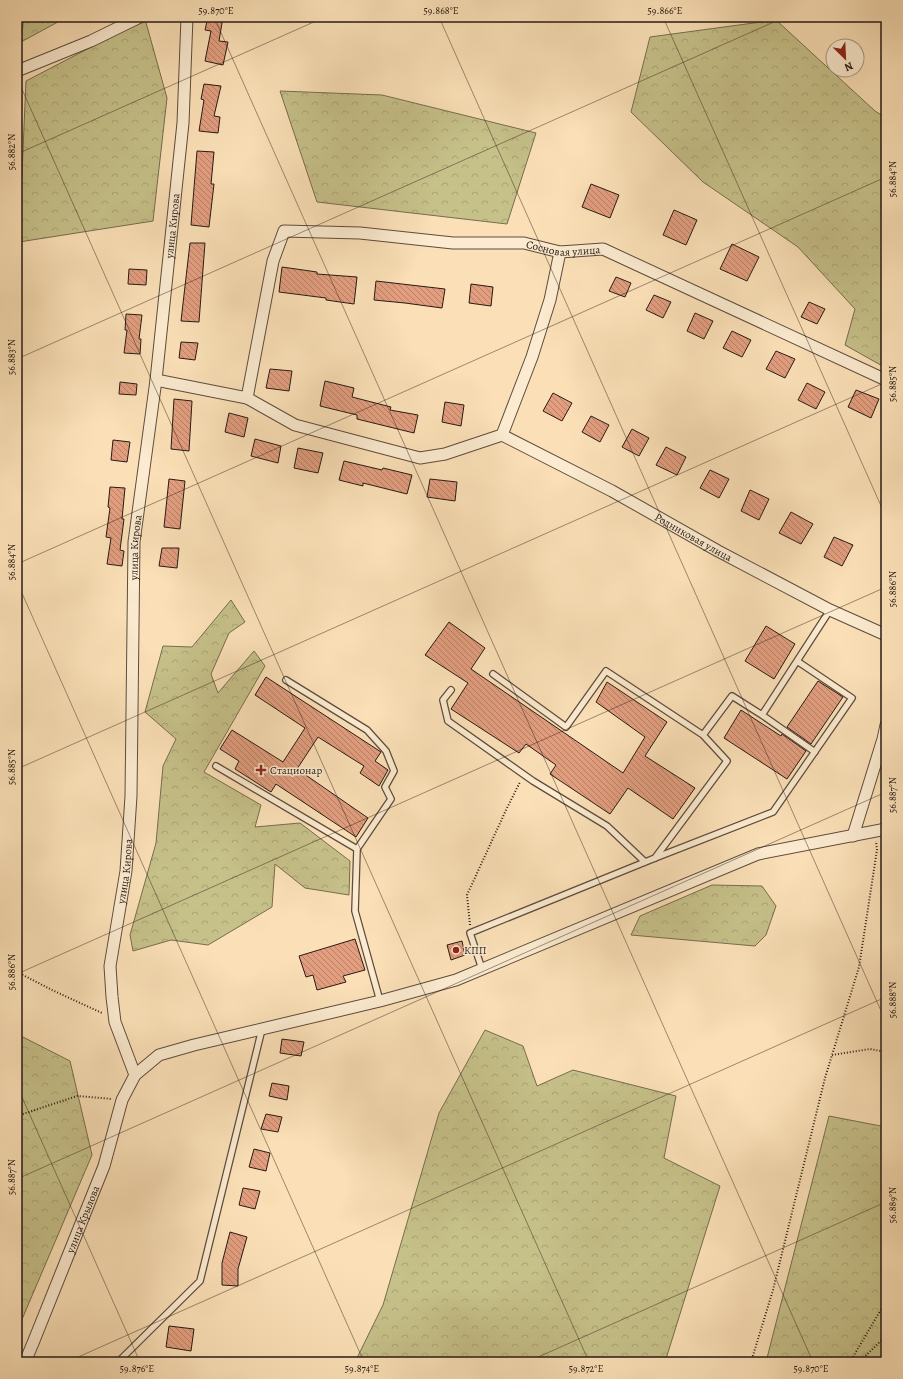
<svg xmlns="http://www.w3.org/2000/svg" width="903" height="1379" font-family="Alegreya,serif">
<defs>
<pattern id="forest-crowns" width="20" height="18" patternUnits="userSpaceOnUse"><rect width="20" height="18" fill="#c6c089"/><path d="M2 6a3 3 0 1 1 6 0M12 15a3 3 0 1 1 6 0" fill="none" stroke="#aaa475"/></pattern>
<pattern id="building-back-hatch" width="6" height="6" patternUnits="userSpaceOnUse"><rect width="6" height="6" fill="#e29e7f"/><path d="M-1 5l2 2M0 0l6 6M5-1l2 2" fill="none" stroke="#b78067"/></pattern>
</defs>
<rect width="100%" height="100%" fill="#fbe0b7"/>
<filter id="stains"><feTurbulence type="fractalNoise" baseFrequency=".005" numOctaves="4"/><feColorMatrix values="0 0 0 0 .2 0 0 0 0 .09 0 0 0 0 .02 0 0 0 .5 -.17"/></filter>
<radialGradient id="worn" r=".72"><stop offset=".6" stop-color="#630" stop-opacity="0"/><stop offset="1" stop-color="#630" stop-opacity=".3"/></radialGradient>
<path fill="url(#forest-crowns)" stroke="#766d4f" d="M24 17H67L21 42Z
M145 19 167 98 153 221 19 242 26 81Z
M776 20 875 111 886 118V368L845 345 855 309 798 247 703 182 631 112 650 37Z
M280 91 382 95 536 133 507 224 317 202Z
M231 600 245 622 229 633 211 674 218 693 254 651 265 666 204 772 261 805 255 827 300 823 350 861 349 895 305 888 275 864 272 907 208 945 171 940 133 951 130 935 156 843 163 766 176 739 145 712 163 646 192 647Z
M712 885 762 886 776 906 766 935 755 946 631 935 640 916Z
M485 1030 523 1046 537 1086 573 1070 676 1096 664 1158 720 1186 665 1362H355L383 1305 439 1113Z
M17 1034 70 1061 92 1155 17 1331Z
M829 1116 886 1127V1362H766Z"/>
<path fill="url(#building-back-hatch)" stroke="#271a15" d="M208 17H223L219 41 228 42 223 65 205 61 211 31 205 30Z
M204 84 221 86 214 116 220 117 218 133 199 131 204 100 201 99Z
M197 151 214 152 211 184H214L209 227 191 225Z
M591 184 619 195 610 218 582 207Z
M674 210 697 220 686 245 663 235Z
M190 243H205L199 322 181 321Z
M732 244 759 257 747 281 720 269Z
M282 267 317 272V274L357 277 354 304 326 300V298L279 292Z
M129 269 147 270 146 285 128 284Z
M616 277 631 283 625 297 609 291Z
M376 281 445 289 442 308 405 303 374 300Z
M471 284 493 287 491 306 469 303Z
M654 295 671 302 663 318 646 310Z
M809 302 825 309 817 324 801 317Z
M695 313 713 321 704 339 687 331Z
M126 314 142 315 139 339H141L140 354 124 353 127 330H125Z
M732 331 751 340 742 357 723 348Z
M181 342 198 343 195 360 179 358Z
M776 351 795 359 785 378 766 369Z
M270 369 292 371 289 391 266 388Z
M325 381 354 388 352 397 391 407 390 410 418 415 414 433 357 419V415L320 406Z
M120 382 137 384 136 395 119 394Z
M807 383 825 392 816 409 798 400Z
M856 390 879 399 871 418 848 407Z
M553 393 572 403 562 421 543 411Z
M174 399 192 401 189 451 171 449Z
M445 402 464 405 461 426 442 422Z
M229 413 248 418 244 437 225 432Z
M591 416 609 425 600 442 582 432Z
M632 429 649 438 639 456 622 447Z
M255 439 281 446 278 463 251 456Z
M113 440 130 442 127 462 111 460Z
M666 447 686 457 677 475 656 465Z
M298 448 323 453 318 473 294 468Z
M344 461 382 470 383 468 412 475 407 494 363 483V486L339 480Z
M710 470 729 479 719 498 700 488Z
M169 479 185 481 180 529 164 527Z
M430 479 457 482 455 501 427 497Z
M110 487 125 488 122 519H124L120 550 124 551 122 566 107 564 111 538 106 537 110 508 108 507Z
M750 490 769 499 759 520 741 511Z
M791 512 813 524 801 544 779 533Z
M834 537 853 545 842 566 824 557Z
M162 548H179L177 568 159 566Z
M449 622 485 648 471 669 623 773 645 737 596 702 607 682 667 722 645 756 695 788 673 819 628 788 610 814 550 774 556 765 526 744 519 753 451 709 468 683 425 655Z
M766 626 795 644 774 679 745 661Z
M266 677 381 752 375 761 388 770 379 786 360 773 364 766 318 737 297 769 368 818 356 837 276 784 271 792 235 769 239 761 220 749 232 730 283 762 305 728 255 695Z
M818 681 843 697 811 744 787 727Z
M741 710 781 736 782 734 806 751 787 779 724 738Z
M355 939 365 970 343 976 346 982 317 990 313 975 306 977 299 956Z
M462 941 465 955 451 960 447 945Z
M282 1039 304 1042 301 1056 280 1053Z
M272 1083 289 1086 287 1100 269 1096Z
M266 1114 282 1117 278 1132 261 1129Z
M254 1149 270 1153 266 1171 249 1167Z
M243 1188 260 1191 255 1209 239 1205Z
M230 1232 247 1237 238 1269V1286L222 1285V1263Z
M169 1326 194 1329 191 1351 166 1347Z"/>
<g fill="none" stroke-linecap="round" stroke-linejoin="round">
<g stroke="#5c4c3e" stroke-width="8">
<path id="service" d="M493 674 566 727 606 671 703 735 727 761 655 858
M286 680 367 730 386 751 394 771 385 787 391 799 357 849
M451 690 443 700 448 721 533 781 607 826 645 862
M762 715 815 752
M703 735 732 696 762 715 830 610
M216 766 357 849 355 911 380 1001
M482 969 470 933 655 858 773 812 852 698 797 661
M118 1362 200 1281 262 1029"/>
</g>
<g stroke="#5c4c3e" stroke-width="13">
<g id="minor">
<path d="M17 71 91 41 140 17"/>
<path d="M156 380 247 398 295 425 420 458 445 454 502 435"/>
<path id="s1" d="M247 398 273 261 284 231 360 233 453 243H524L560 252 603 249 886 380"/>
<path id="s2" d="M502 435 612 491 718 551 830 610 886 635"/>
<path d="M502 435 532 357 550 300 560 252"/>
<path d="M853 836 883 739 886 725"/>
<path id="s3" d="M135 1075 115 1022 112 997 110 966 126 871 131 796 134 542 156 380 183 123 187 17"/>
<path id="s4" d="M25 1362 33 1343 104 1166 122 1100 135 1075 159 1055 194 1045 380 1001 456 980 758 854 886 829"/>
</g>
</g>
<path stroke="#271a15" stroke-width="2" stroke-dasharray="1 2" stroke-linecap="butt" d="M470 925 467 895 506 810 520 782
M17 972 52 990 102 1013
M832 1055 870 1049 886 1052
M17 1116 77 1096 112 1099
M751 1362 773 1290 825 1078 859 967 877 850 876 841
M850 1362 886 1301
M859 1362 886 1336"/>
<use href="#service" stroke="#fcebd0" stroke-width="5.5"/>
<use href="#minor" stroke="#fcebd0" stroke-width="11"/>
</g>
<path fill="none" stroke="#271a15" stroke-width="1" stroke-opacity="0.45" d="M214 17 813 1362M439 17 886 1022M663 17 886 517M17 78 589 1362M17 154 325 17M17 359 785 17M17 564 886 177M17 582 364 1362M17 769 886 382M17 974 886 587M17 1086 140 1362M17 1179 886 792M67 1362 886 997M527 1362 886 1202"/>
<g fill="#8f2418" stroke="#fcebd0" stroke-width="1.5">
<path d="M259 764h4v4h4v4h-4v4h-4v-4h-4v-4h4z"/>
<circle cx="456" cy="950" r="4"/>
</g>
<g text-anchor="middle" stroke-width="3" stroke-linejoin="round" paint-order="stroke">
<g font-size="11" fill="#271a15" stroke="#fcebd0">
<text dy="4" stroke="none"><textPath href="#s3" startOffset="857">улица Кирова</textPath></text>
<text dy="4" stroke="none"><textPath href="#s1" startOffset="452">Сосновая улица</textPath></text>
<text dy="4" stroke="none"><textPath href="#s2" startOffset="217">Родниковая улица</textPath></text>
<text dy="4" stroke="none"><textPath href="#s3" startOffset="533">улица Кирова</textPath></text>
<text dy="4" stroke="none"><textPath href="#s3" startOffset="209">улица Кирова</textPath></text>
<text dy="4" stroke="none"><textPath href="#s4" startOffset="154">улица Крылова</textPath></text>
</g>
<g font-size="11" fill="#271a15" stroke="#fcebd0" text-anchor="start">
<text x="270" y="774">Стационар</text>
<text x="464" y="954">КПП</text>
</g>
</g>
<rect width="903" height="1379" fill="none" stroke="#fbe0b7" stroke-width="44"/>
<g transform="translate(845 58) rotate(156)"><circle r="19" fill="#fcebd0" stroke="#a79785"/>
<path d="M0-3L7 15L0 10L-7 15Z" fill="#8f2418"/>
<text y="-6" font-size="11" font-weight="bold" text-anchor="middle" fill="#271a15">N</text>
</g>
<rect x="22" y="22" width="859" height="1335" fill="none" stroke="#271a15" stroke-width="1.5"/>
<g font-size="10" text-anchor="middle" fill="#271a15">
<text x="216" y="14">59.870°E</text>
<text x="441" y="14">59.868°E</text>
<text x="665" y="14">59.866°E</text>
<text transform="translate(11 152) rotate(-90)" y="4">56.882°N</text>
<text transform="translate(892 179) rotate(-90)" y="4">56.884°N</text>
<text transform="translate(11 357) rotate(-90)" y="4">56.883°N</text>
<text transform="translate(892 384) rotate(-90)" y="4">56.885°N</text>
<text transform="translate(11 562) rotate(-90)" y="4">56.884°N</text>
<text transform="translate(892 589) rotate(-90)" y="4">56.886°N</text>
<text transform="translate(11 767) rotate(-90)" y="4">56.885°N</text>
<text transform="translate(892 795) rotate(-90)" y="4">56.887°N</text>
<text transform="translate(11 972) rotate(-90)" y="4">56.886°N</text>
<text transform="translate(892 1000) rotate(-90)" y="4">56.888°N</text>
<text transform="translate(11 1177) rotate(-90)" y="4">56.887°N</text>
<text transform="translate(892 1205) rotate(-90)" y="4">56.889°N</text>
<text x="137" y="1372">59.876°E</text>
<text x="362" y="1372">59.874°E</text>
<text x="586" y="1372">59.872°E</text>
<text x="811" y="1372">59.870°E</text>
</g>
<rect width="100%" height="100%" filter="url(#stains)"/>
<rect width="100%" height="100%" fill="url(#worn)"/>
</svg>
